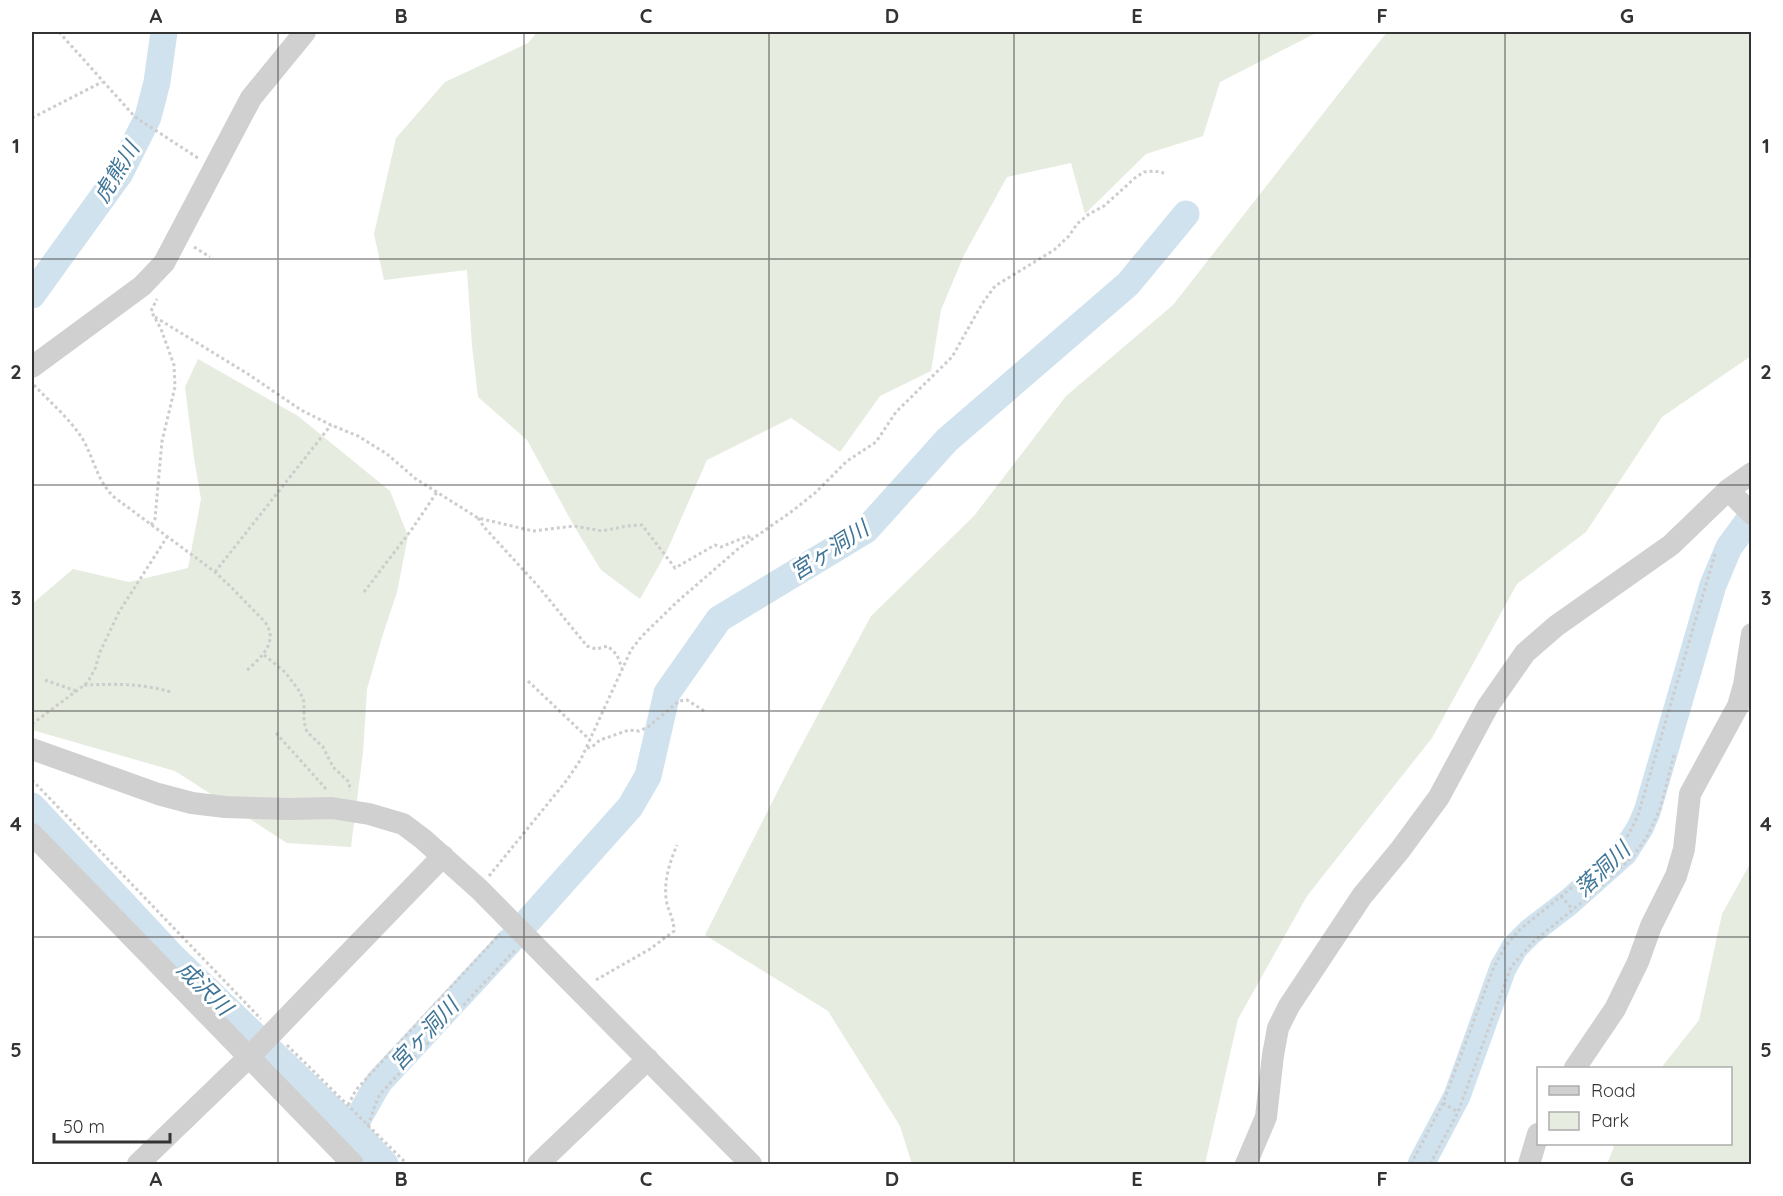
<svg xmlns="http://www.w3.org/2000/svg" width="1783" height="1196" font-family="Quicksand,'Noto Sans JP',sans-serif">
<rect width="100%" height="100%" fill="#fff"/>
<path fill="#e6ecdf" d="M537 32H1318L1220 82 1203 136 1146 154 1085 214 1071 163 1007 177 964 255 941 310 931 371 880 396 840 452 791 418 707 460 666 553 640 599 601 570 574 526 527 440 478 397 472 346 467 270 384 280 374 234 396 138 445 82 528 43Z
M1387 32H1751V356L1662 417 1586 532 1517 584 1432 738 1307 896 1238 1019 1205 1164H912L900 1126 828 1011 705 935 792 763 871 616 974 516 1066 396 1173 305Z
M198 359 298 416 390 491 408 536 397 592 383 634 367 689 363 753 351 847 287 843 175 771 32 730V604L73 569 129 582 188 568 201 499 194 458 185 387Z
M1751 862V1164H1607L1615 1144H1730V1068H1661L1699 1020 1722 914Z"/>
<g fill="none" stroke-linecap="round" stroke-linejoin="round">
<path stroke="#cfe2ee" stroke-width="27" d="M32 295 120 173 148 117 157 82 164 32
M32 806 172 956 359 1136 385 1164
M529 920 630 807 648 776 667 693 719 619 866 530 947 440 1128 284 1186 214
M359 1136 355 1124 379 1082 510 941
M1421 1164 1457 1096 1503 968 1515 947 1530 932 1569 902 1624 853 1640 828 1647 812 1713 585 1729 547 1752 516"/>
<path stroke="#cdcdcd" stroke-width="3" stroke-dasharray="3 3" stroke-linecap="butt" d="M59 32 135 117 198 158
M32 118 102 82
M194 247 210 257
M155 317 248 374 301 410 331 425 358 436 387 454 416 479 478 518 533 531 574 526 602 531 627 526 642 525 675 568 715 545 721 547 748 536 751 539
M34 385C50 402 70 419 82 438 94 458 97 481 114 497L215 572 232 588 265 622C280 643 259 659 245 672
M478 518 484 527 538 586 587 646 596 649 608 646 617 655 622 668
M151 525 155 519 162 441 175 387 174 365 161 329 151 311 157 299
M215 572 331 425
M364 592 412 529 437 492
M264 655 285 672 300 692 304 702V722L307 732 323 747 333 767 349 782 350 791
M45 680 76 691
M528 681 590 740
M84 685C116 684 140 683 171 692
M32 724 87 683 95 669 100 652 119 612 167 537
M276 733 327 790
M587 748 592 747 600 740 629 730 639 731 648 727 679 701 687 700 706 712
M32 780 261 1019
M489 876 567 780 581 759 631 650 642 636 678 601 738 549 791 512 815 493 847 461 876 442 896 412 952 357 982 304 995 286 1054 250 1069 236 1077 224 1089 214 1104 206 1136 177 1144 172 1154 171 1164 173
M1561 896 1573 910
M596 980 650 949 674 931C674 917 667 910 666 898 664 879 670 862 677 845
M287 1045 407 1164
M1443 1103 1458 1112
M348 1105 356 1090 375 1069 500 934
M368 1126 375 1105 380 1094 516 949
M1411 1164 1443 1103 1494 967 1505 947 1518 931 1613 854 1629 834 1638 815 1715 554
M1430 1164 1458 1112 1511 967 1533 942 1602 886 1634 855 1648 835 1660 809 1674 755"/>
<path stroke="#d0d0d0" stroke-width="22" d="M32 367 142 286 164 263 251 98 305 32
M1728 490 1752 514
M32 749 158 794 192 803 225 807 290 809 332 808 369 814 403 824 423 839 479 889 751 1164
M32 834 353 1164
M1575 1068 1615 1009 1638 962 1651 926 1676 876 1684 849 1690 794 1738 706 1744 685 1752 634
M138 1164 249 1057 443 856
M538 1164 648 1059
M1246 1164 1266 1117 1273 1055 1278 1028 1289 1006 1362 896 1400 850 1439 797 1488 706 1525 653 1556 626 1671 545 1728 490 1752 473
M1529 1164 1538 1134"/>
</g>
<path fill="none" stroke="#333" stroke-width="1.5" stroke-opacity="0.55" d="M278 32V1164M524 32V1164M769 32V1164M1014 32V1164M1259 32V1164M1505 32V1164M32 259H1752M32 485H1752M32 711H1752M32 937H1752"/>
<g text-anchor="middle" stroke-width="6" stroke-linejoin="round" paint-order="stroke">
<g font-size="22" font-style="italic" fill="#3f7597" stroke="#fff">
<text transform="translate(116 172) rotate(-59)" y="8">虎熊川</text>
<text transform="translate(829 550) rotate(-33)" y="8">宮ヶ洞川</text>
<text transform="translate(1602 869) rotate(-44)" y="8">落洞川</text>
<text transform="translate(205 988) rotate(44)" y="8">成沢川</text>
<text transform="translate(424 1034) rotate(-47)" y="8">宮ヶ洞川</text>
</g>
</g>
<rect width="1783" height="1196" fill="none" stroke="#ffffff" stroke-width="66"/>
<rect x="1537" y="1067" width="195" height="78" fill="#ffffff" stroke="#adadad" stroke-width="1.5"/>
<rect x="1549" y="1086" width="30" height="9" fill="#d0d0d0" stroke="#adadad" stroke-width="1.5"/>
<text x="1591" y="1097" font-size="18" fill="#333333">Road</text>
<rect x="1549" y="1112" width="30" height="18" fill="#e6ecdf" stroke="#adadad" stroke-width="1.5"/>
<text x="1591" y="1127" font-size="18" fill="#333333">Park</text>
<path d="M54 1133v9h116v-9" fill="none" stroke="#333333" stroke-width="3"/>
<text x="63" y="1133" font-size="18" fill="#333333" stroke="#ffffff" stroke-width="4.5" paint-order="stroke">50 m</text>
<rect x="33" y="33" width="1717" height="1130" fill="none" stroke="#333" stroke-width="2"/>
<g font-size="20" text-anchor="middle" font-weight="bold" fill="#333">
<text x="156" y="23">A</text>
<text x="401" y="23">B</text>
<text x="646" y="23">C</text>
<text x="892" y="23">D</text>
<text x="1137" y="23">E</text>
<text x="1382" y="23">F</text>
<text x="1627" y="23">G</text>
<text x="16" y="153">1</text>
<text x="1766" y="153">1</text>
<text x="16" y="379">2</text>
<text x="1766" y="379">2</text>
<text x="16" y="605">3</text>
<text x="1766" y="605">3</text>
<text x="16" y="831">4</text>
<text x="1766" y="831">4</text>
<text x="16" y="1057">5</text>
<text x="1766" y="1057">5</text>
<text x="156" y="1186">A</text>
<text x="401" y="1186">B</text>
<text x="646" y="1186">C</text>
<text x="892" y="1186">D</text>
<text x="1137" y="1186">E</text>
<text x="1382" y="1186">F</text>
<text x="1627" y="1186">G</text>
</g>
</svg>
